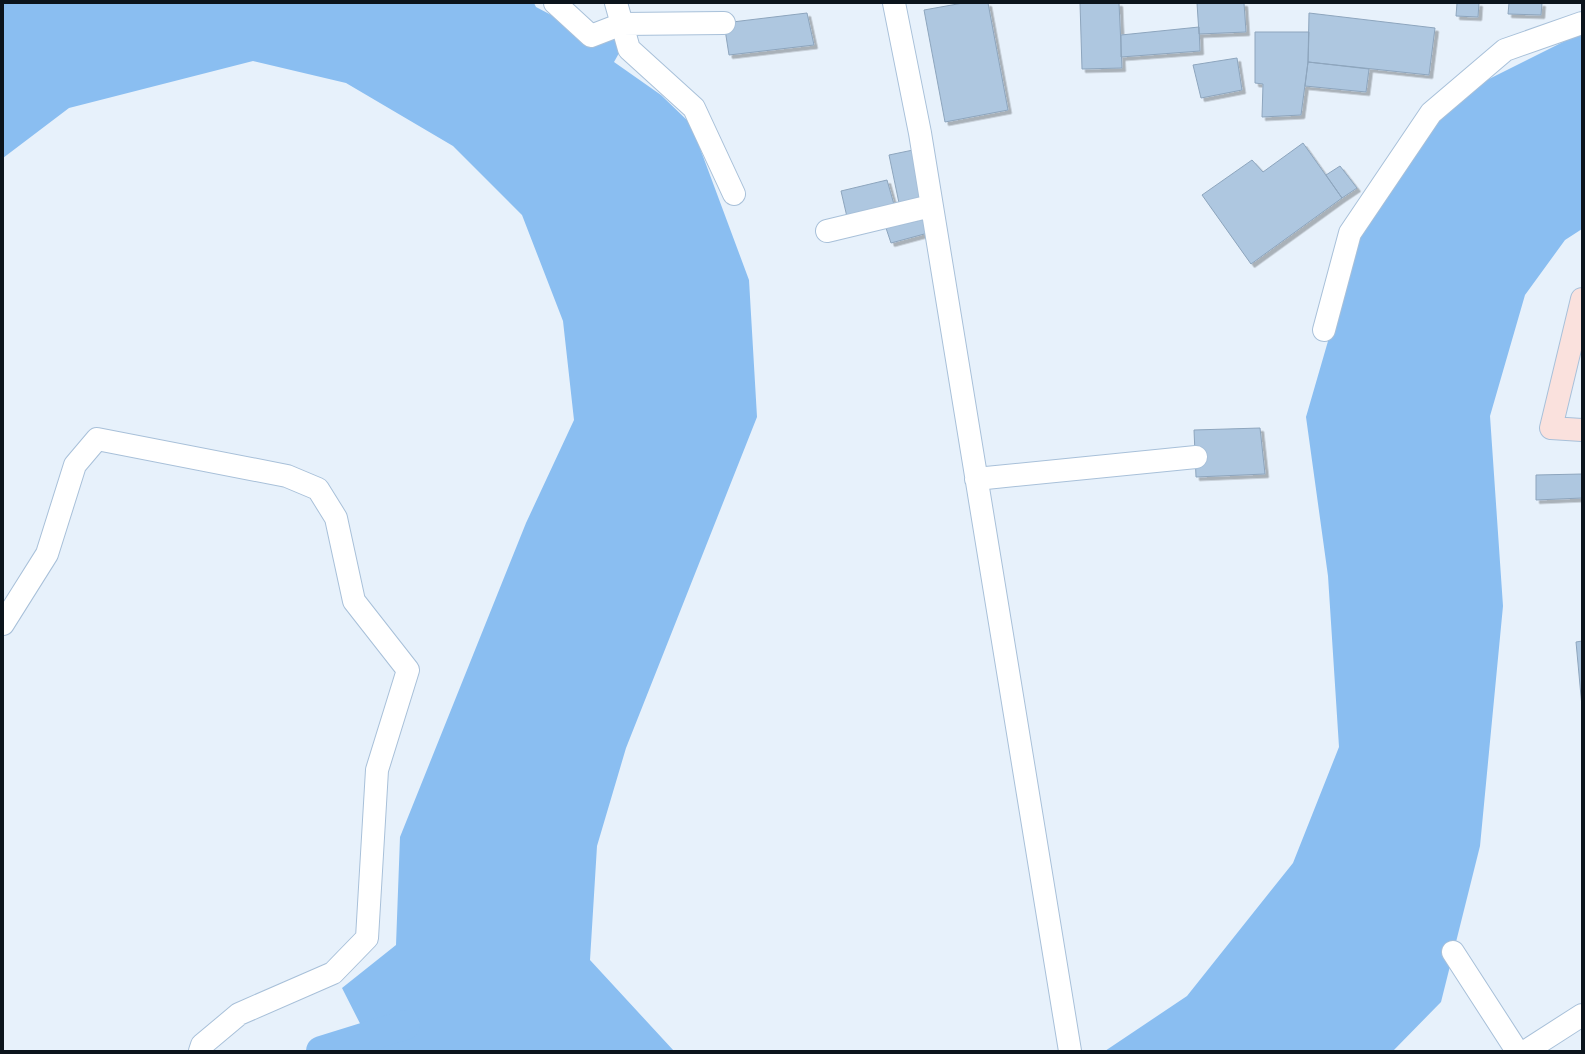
<svg xmlns="http://www.w3.org/2000/svg" width="1585" height="1054" font-family="Commissioner,sans-serif">
<defs>
<filter id="shadow"><feDropShadow dx="3.5" dy="3.5" stdDeviation="0" flood-color="#0004"/></filter>
</defs>
<rect width="100%" height="100%" fill="#e7f1fb"/>
<path fill="#8abef1" d="M3 3H534L536 7 591 36 617 31 623 46 614 62 661 95 691 124 749 280 757 417 626 748 597 846 590 960 674 1051H374L342 988 396 945 400 837 526 523 574 420 563 321 522 215 453 146 346 83 253 61 69 108 3 158Z
M1582 35V229L1565 240 1525 295 1490 416 1503 606 1480 846 1441 1002 1393 1051H1105L1187 996 1293 863 1339 747 1328 576 1306 417 1364 217 1461 93 1573 37Z"/>
<g fill="none" stroke-linecap="round" stroke-linejoin="round">
<path stroke="#8abef1" stroke-width="30" d="M321 1051 405 1025"/>
</g>
<path fill="#aec7e0" stroke="#8da5bd" filter="url(#shadow)" d="M963 3H988L1008 110 945 122 924 10Z
M1080 3H1119L1122 68 1082 69Z
M1197 3H1244L1246 32 1199 34Z
M1457 3H1479L1478 17 1456 16Z
M1509 3H1542L1541 15 1508 14Z
M807 13 814 45 729 55 724 23Z
M1309 13 1435 28 1429 75 1308 62Z
M1199 27 1200 51 1121 57V35Z
M1255 32H1309L1308 62 1301 115 1262 117 1263 84 1255 83Z
M1237 58 1242 90 1201 98 1193 65Z
M1308 62 1369 69 1366 92 1305 86Z
M1303 143 1342 198 1251 264 1202 195 1252 160 1263 172Z
M913 150 921 201 899 203 889 155Z
M1340 166 1357 188 1342 198 1326 175Z
M887 180 895 208 847 217 841 191Z
M925 219 928 233 891 243 886 228Z
M1260 428 1265 474 1196 477 1194 430Z
M1582 474V498L1536 500V475Z
M1582 641V707L1576 642Z"/>
<g fill="none" stroke-linecap="round" stroke-linejoin="round">
<g stroke="#a8c0d9" stroke-width="24">
<path id="street" d="M555 3 591 36 622 24 724 23
M616 3 629 49 694 108 734 194
M894 3 920 133 1070 1051
M827 231 931 206
M1324 330 1350 233 1431 113 1505 50 1582 23
M976 479 1196 457
M3 624 47 554 75 465 97 439 287 476 318 489 336 518 354 601 408 670 377 770 367 938 333 973 239 1014 202 1045 200 1051
M1453 952 1517 1051
M1526 1051 1582 1015"/>
</g>
<g stroke="#a8c0d9" stroke-width="24">
<path id="secondary" d="M1582 299 1551 428 1582 430"/>
</g>
<use href="#street" stroke="#fff" stroke-width="22"/>
<use href="#secondary" stroke="#fae1dd" stroke-width="22"/>
</g>
<rect width="1585" height="1054" fill="none" stroke="#0b141c" stroke-width="8"/>
</svg>
